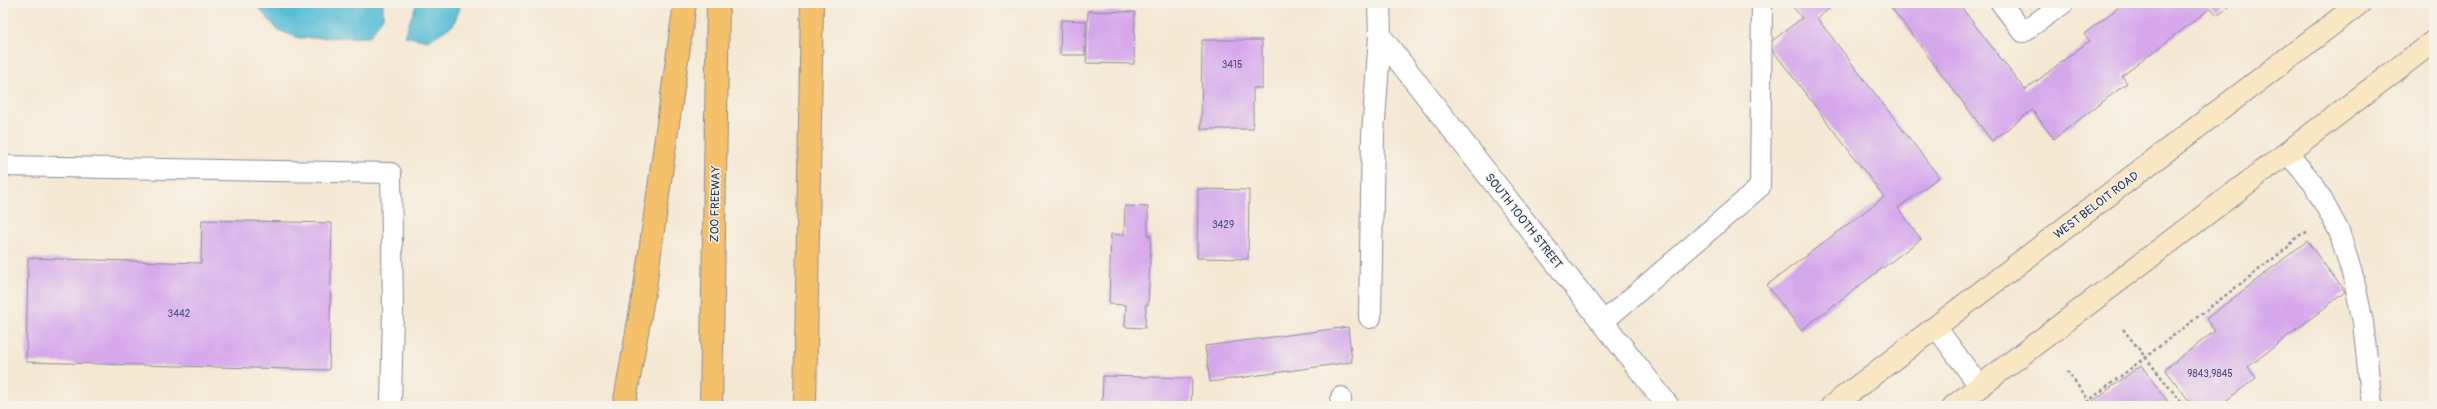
<svg xmlns="http://www.w3.org/2000/svg" width="2437" height="409" font-family="Pangolin,sans-serif">
<rect width="100%" height="100%" fill="#f7f3e8"/>
<filter id="ink" filterUnits="userSpaceOnUse"><feTurbulence type="fractalNoise" baseFrequency=".025" numOctaves="2"/><feDisplacementMap in="SourceGraphic" scale="8" xChannelSelector="R" yChannelSelector="G"/><feConvolveMatrix kernelMatrix="1 2 1 2 8 2 1 2 1" color-interpolation-filters="sRGB"/></filter>
<filter id="wash" filterUnits="userSpaceOnUse"><feTurbulence type="fractalNoise" baseFrequency=".012" numOctaves="4" result="noise"/><feDisplacementMap in="SourceGraphic" scale="16" xChannelSelector="R" yChannelSelector="G"/><feGaussianBlur stdDeviation="0.9" result="paint"/><feColorMatrix in="noise" values="0 0 0 0 0 0 0 0 0 0 0 0 0 0 0 0 0 1.4 0 .05"/><feComposite in="paint" operator="in"/></filter>
<g filter="url(#wash)">
<rect width="100%" height="100%" fill="#f5e8d3"/>
<path fill="#57bed5" stroke="#39769a" d="M254 3H383V17L369 37 299 38 278 30Z
M417 3H457L460 8 453 25 428 41 404 36Z"/>
<g id="blocks">
<path fill="#d5a7eb" d="M1790 3H1837L1817 18 1939 177 1898 208 1921 239 1801 330 1767 285 1884 197 1768 44 1802 18Z
M1888 3H1958L2025 90 2089 41 2084 34 2124 3H2233L2217 15 2211 8 2122 76 2127 83 2054 139 2032 110 1992 141Z
M1088 11 1135 12 1134 64 1086 63Z
M1061 20 1086 21 1085 55H1060Z
M1202 40H1262V88H1253V129H1201Z
M1198 189 1249 190 1248 259 1197 258Z
M1125 206 1148 207V236H1151L1148 305 1146 304 1145 328 1125 327 1126 305 1109 304 1111 234 1124 235Z
M202 220 332 223 329 370 26 362 28 258 201 263Z
M2307 241 2345 292 2248 367 2256 378 2219 406H2193L2165 369 2215 331 2206 319Z
M1348 327 1352 362 1210 382 1205 346Z
M2141 365 2171 406H2097L2093 401Z
M1103 376 1192 378 1191 406H1102Z"/>
</g>
</g>
<g filter="url(#ink)">
<use href="#blocks" fill-opacity="0" stroke="#888c98" stroke-width="1"/>
<g fill="none" stroke-linecap="round" stroke-linejoin="round">
<g stroke="#888c98" stroke-width="22">
<path id="lane" d="M2001 3 2023 32 2064 3
M2287 153 2313 183 2339 231 2354 280 2363 322 2372 406
M3 166 391 173 393 310 391 406
M1603 322 1760 187 1762 3
M1936 327 1980 387
M1341 406V397"/>
</g>
<g stroke="#888c98" stroke-width="24">
<path id="street" d="M1380 36 1668 406
M1370 317 1373 134 1380 36 1379 3"/>
</g>
<g stroke="#888c98" stroke-width="24">
<path id="secondary" d="M1832 406 2360 3
M1954 406 2434 41"/>
</g>
<g stroke="#888c98" stroke-width="24">
<path id="highway" d="M624 406 645 287 685 3
M711 406 718 3
M805 406 812 3"/>
</g>
<path stroke="#888c98" stroke-width="2.5" stroke-dasharray="3 3" stroke-linecap="butt" d="M2123 329 2184 406
M2067 371 2093 406
M2082 406 2287 248 2298 236 2307 232"/>
<use href="#lane" stroke="#fff" stroke-width="20"/>
<use href="#street" stroke="#fff" stroke-width="22"/>
<use href="#secondary" stroke="#fbe6c3" stroke-width="22"/>
<use href="#highway" stroke="#f4c16a" stroke-width="22"/>
</g>
</g>
<g text-anchor="middle" stroke-width="3" stroke-linejoin="round" paint-order="stroke">
<g font-size="10" fill="#4a4d81">
<text x="1232" y="68">3415</text>
<text x="1223" y="228">3429</text>
<text x="179" y="317">3442</text>
<text x="2210" y="377">9843,9845</text>
</g>
<g font-size="12" fill="#1b2f5e" stroke="#f7f3e8">
<text transform="translate(715 204) rotate(-89)" y="4">ZOO FREEWAY</text>
<text transform="translate(2096 205) rotate(-37)" y="4">WEST BELOIT ROAD</text>
<text transform="translate(1524 221) rotate(52)" y="4">SOUTH 100TH STREET</text>
</g>
</g>
<rect width="2437" height="409" fill="none" stroke="#f7f3e8" stroke-width="16"/>
</svg>
